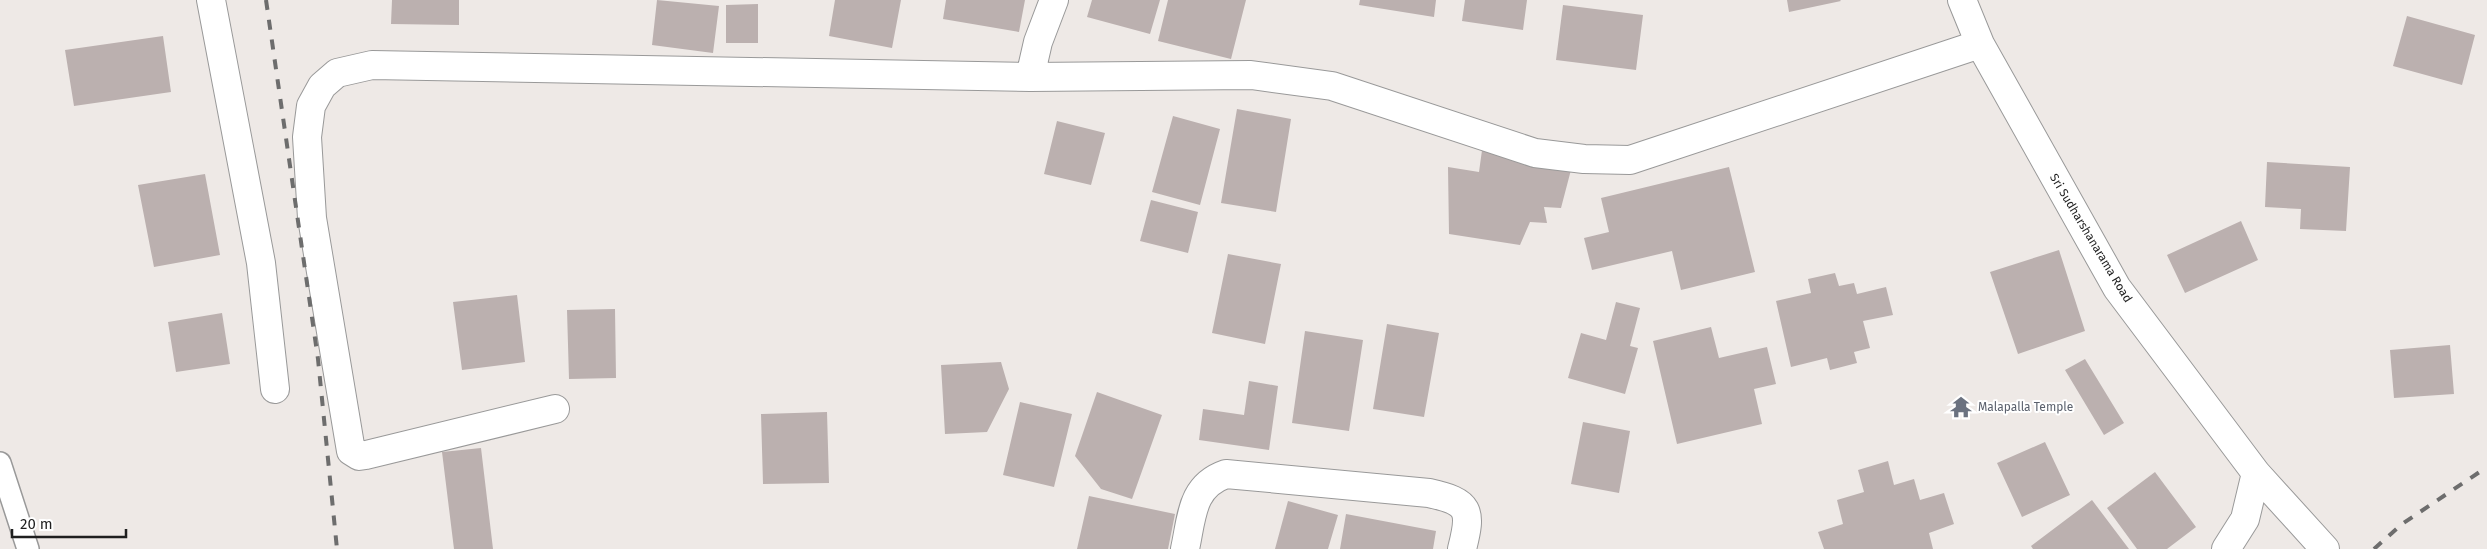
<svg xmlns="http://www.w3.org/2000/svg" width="2487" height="549" font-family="'Fira Sans',sans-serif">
<rect width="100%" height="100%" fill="#eee9e6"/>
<path fill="#bbb0af" d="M392 0H459V25L391 24Z
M657 0 719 6 713 53 652 45Z
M835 0H901L892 48 829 36Z
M946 0H1025L1019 32 943 19Z
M1092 0H1160L1150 34 1087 17Z
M1168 0H1246L1231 59 1158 41Z
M1360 0H1436L1434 17 1359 5Z
M1465 0H1527L1523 30 1462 21Z
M1787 0H1840L1841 1 1789 12Z
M758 4V43H726V5Z
M1563 5 1643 15 1636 70 1556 60Z
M2407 16 2475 35 2462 85 2393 66Z
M163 36 171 92 74 106 65 50Z
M1237 109 1291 119 1276 212 1221 203Z
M1173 116 1220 129 1200 205 1152 192Z
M1057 121 1105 133 1091 185 1044 174Z
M1483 143 1572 166 1561 208 1544 207 1547 223 1530 222 1520 245 1449 234 1448 167 1479 172Z
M2267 162 2350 167 2346 231 2300 229 2301 209 2265 207Z
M1729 167 1755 272 1681 290 1672 251 1592 270 1584 238 1609 232 1601 198Z
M205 174 220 255 154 267 138 185Z
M1151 200 1198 212 1188 253 1140 241Z
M2241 221 2258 260 2185 293 2167 255Z
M2059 250 2085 331 2018 354 1990 272Z
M1228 254 1281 264 1265 344 1212 333Z
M1835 273 1839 286 1854 283 1857 294 1886 287 1893 315 1863 321 1870 348 1854 352 1857 363 1830 370 1827 358 1791 367 1776 301 1811 293 1808 279Z
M517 295 525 362 462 370 453 302Z
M1616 302 1640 308 1630 346 1638 348 1625 394 1568 378 1581 333 1606 340Z
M615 309 616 378 569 379 567 310Z
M222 313 230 364 176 372 168 322Z
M1387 324 1439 333 1424 417 1373 409Z
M1711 327 1719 358 1767 347 1776 384 1754 389 1762 424 1677 444 1653 341Z
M1305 331 1363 340 1349 431 1292 423Z
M2450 345 2454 394 2394 398 2390 350Z
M2085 359 2124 423 2104 435 2065 370Z
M1001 362 1009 389 987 432 945 434 941 365Z
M1249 381 1278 386 1269 450 1199 440 1203 409 1244 415Z
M1097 392 1162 415 1132 499 1101 489 1075 456Z
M1020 402 1072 414 1054 487 1003 475Z
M827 412 829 483 763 484 761 414Z
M1583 422 1630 431 1619 493 1571 484Z
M2045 442 2070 495 2022 517 1997 463Z
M481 448 493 549H454L442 452Z
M1888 461 1894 485 1914 479 1920 500 1944 493 1954 524 1929 533 1933 549H1824L1818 532 1843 524 1837 500 1864 492 1858 470Z
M2155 472 2196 527 2167 549H2137L2107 508Z
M1089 496 1175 514 1168 549H1077Z
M2092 500 2129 549H2033L2031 546Z
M1288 501 1338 515 1328 549H1275Z
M1346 514 1436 531 1433 549H1340Z"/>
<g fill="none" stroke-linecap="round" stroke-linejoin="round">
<g stroke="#999" stroke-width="24">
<path id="lane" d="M0 463 28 549"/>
</g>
<g stroke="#999" stroke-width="30">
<path id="street" d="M211 0 261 263 275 389
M1054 0 1038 42 1030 77 1251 75 1332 86 1535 153 1584 159 1630 160 1980 44
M1962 0 1980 44 2117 288 2256 473 2325 549
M555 409 366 455 359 456 351 451 312 218 307 137 311 106 322 86 337 73 372 65 1030 77
M1185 549C1192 517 1191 486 1226 474L1429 493C1470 502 1472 510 1462 549
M2226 549 2245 519 2256 473"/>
</g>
<use href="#lane" stroke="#fff" stroke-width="21"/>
<use href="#street" stroke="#fff" stroke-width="28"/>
<path stroke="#6d6d6d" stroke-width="4" stroke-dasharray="10 10" stroke-linecap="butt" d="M266 0 318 359 337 549
M2374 549 2402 524 2487 467"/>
</g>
<defs>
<g id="temple-bare" transform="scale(1.725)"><path d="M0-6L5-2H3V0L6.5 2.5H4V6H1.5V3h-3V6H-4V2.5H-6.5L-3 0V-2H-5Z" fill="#6b7280" stroke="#fff" stroke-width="2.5" paint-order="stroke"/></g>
</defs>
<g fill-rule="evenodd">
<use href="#temple-bare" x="1961" y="407"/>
</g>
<g text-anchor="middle" stroke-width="4" stroke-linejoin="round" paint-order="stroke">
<g font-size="12" fill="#1f1f1f" stroke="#fff">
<text transform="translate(2091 238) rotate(59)" y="4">Sri Sudharshanarama Road</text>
</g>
<g font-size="12" fill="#5b616d" stroke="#fff" text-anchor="start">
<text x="1978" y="411">Malapalla Temple</text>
</g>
</g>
<path d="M12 529v8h114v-8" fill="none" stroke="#1f1f1f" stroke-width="2.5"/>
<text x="20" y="529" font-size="15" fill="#1f1f1f" stroke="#ffffff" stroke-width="4" paint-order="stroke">20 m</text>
</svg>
